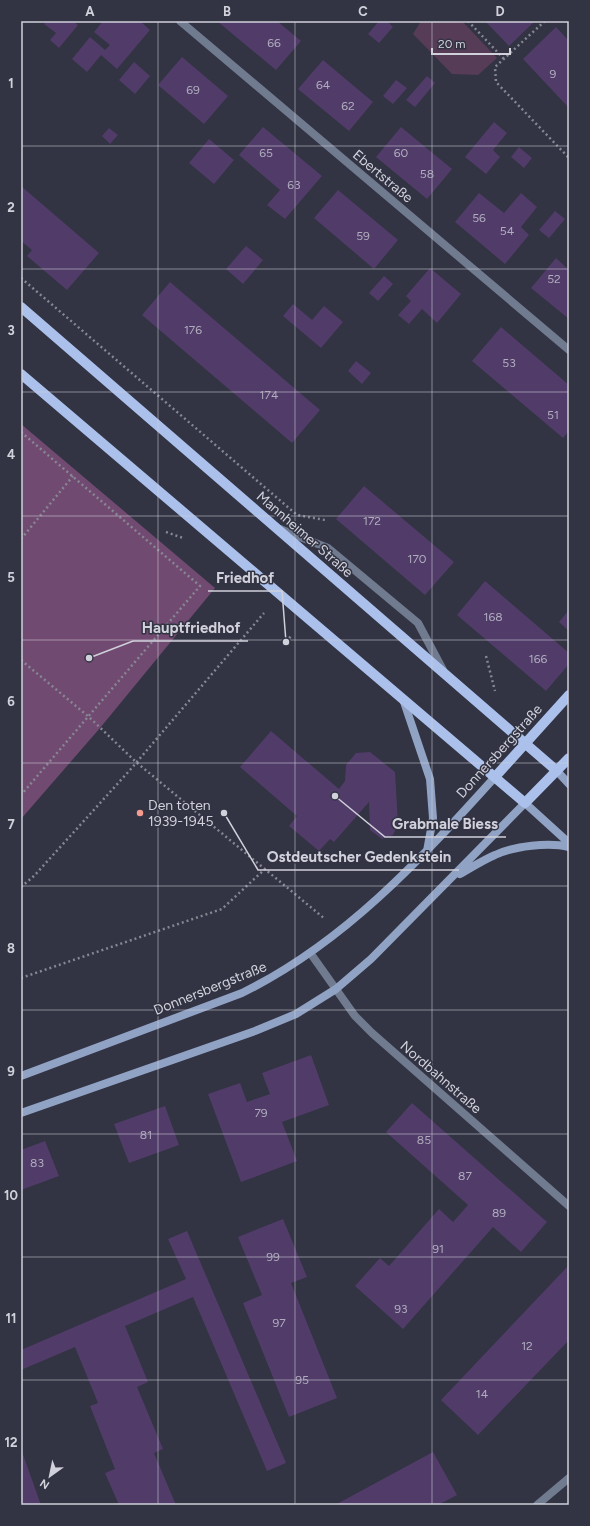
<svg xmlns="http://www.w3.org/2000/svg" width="590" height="1526" font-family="Figtree,sans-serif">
<rect width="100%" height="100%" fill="#323343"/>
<path fill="#563c57" d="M421 21H462L497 58 478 75 452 74 413 34Z"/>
<path fill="#714a72" d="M21 424 215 588 100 728 21 819Z"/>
<path fill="#513c69" d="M47 21H73L78 25 59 48 50 40 56 33 44 24Z
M103 21H140L150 30 117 69 101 55 87 72 72 59 90 37 105 50 110 45 94 32Z
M217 21H277L301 41 276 70Z
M379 21H387L393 27 379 43 368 34Z
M485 21H535L509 46Z
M556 27 569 41V108L523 59Z
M182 57 228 96 204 124 158 85Z
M323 60 373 102 349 131 298 89Z
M134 62 150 76 135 94 119 80Z
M427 76 435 83 415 107 406 100Z
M396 80 407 88 393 104 383 96Z
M494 122 507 133 493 150 500 157 486 174 465 157Z
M263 127 322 176 285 219 267 205 280 190 239 155Z
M401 127 452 169 427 199 376 157Z
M109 128 118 135 110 144 102 136Z
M209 139 234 160 214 184 189 163Z
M519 147 532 158 524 168 511 157Z
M21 186 99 253 67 290 27 256 32 250 21 241Z
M338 190 398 240 374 269 314 218Z
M479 193 504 213 521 193 537 207 521 227 529 235 505 264 455 222Z
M555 211 565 219 549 238 539 230Z
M246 246 263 260 243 284 226 269Z
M556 258 569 270V319L531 288Z
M430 268 461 294 437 323 422 309 409 324 398 315 411 301 406 296Z
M384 276 393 284 378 301 369 293Z
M170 282 320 410 292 443 142 315Z
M293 304 312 320 324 306 343 322 321 348 283 316Z
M501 327 569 385V431L563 438 472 361Z
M356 361 371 373 362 384 348 371Z
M364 486 454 562 425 595 336 519Z
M485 581 569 653V664L546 691 457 615Z
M569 610V631L559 622Z
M271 731 339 789 345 781 346 765 356 753 370 752 395 772 398 824 393 835 382 839 370 830 369 802 334 842 330 839 319 851 289 826 297 816 240 767Z
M311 1055 329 1105 282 1122 297 1161 241 1182 208 1094 240 1083 247 1102 270 1094 262 1073Z
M412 1103 547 1222 521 1252 493 1227 403 1329 355 1286 380 1258 389 1266 439 1209 453 1222 468 1205 386 1132Z
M165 1106 179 1145 129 1163 114 1124Z
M45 1141 59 1176 21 1190V1150Z
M283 1219 307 1277 291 1283 337 1398 289 1417 243 1303 262 1295 238 1237Z
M187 1231 286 1463 267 1471 193 1297 125 1326 148 1382 137 1387 163 1449 154 1453 176 1505H119L105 1473 115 1469 90 1406 98 1403 75 1347 21 1370V1350L186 1279 168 1239Z
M569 1265V1340L478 1435 441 1400Z
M21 1449 41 1505H21Z
M433 1452 457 1495 438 1505H335Z"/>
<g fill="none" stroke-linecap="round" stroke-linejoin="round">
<path stroke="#868793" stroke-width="2.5" stroke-dasharray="2 3" stroke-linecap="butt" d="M468 21 504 59
M545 21 495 67 496 82 569 158
M21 278 297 515 325 520
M21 432 200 586 21 795
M166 532 183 538
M21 539 73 476
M286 642 291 636
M486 656 495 691
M21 660 89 717 136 762 325 919
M21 887 34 876 130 770 264 613
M21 978 222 909 266 868"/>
<path stroke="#707b90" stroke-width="8" d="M280 529 328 548 418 623 443 670"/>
<path stroke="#707b90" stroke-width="8" d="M180 21 569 350
M311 954 355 1016 372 1033 569 1206
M537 1505 569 1478"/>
<path stroke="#91a3c4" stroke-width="8" d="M403 699 430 779 433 818 427 851
M557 771 569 784
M460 874C471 868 483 860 495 855 514 846 549 842 569 847
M21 1076 242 993C344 943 420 860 495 777
M21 1113 255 1031 296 1014 336 989 371 959 525 803 569 843"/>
<path stroke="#abc1ec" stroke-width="10" d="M21 307 557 771
M21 374 525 803 569 758
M495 777 569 695"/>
</g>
<path fill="none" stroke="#d0d1db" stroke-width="1" stroke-opacity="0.55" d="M158 21V1505M295 21V1505M432 21V1505M21 146H569M21 269H569M21 392H569M21 516H569M21 640H569M21 763H569M21 886H569M21 1010H569M21 1134H569M21 1257H569M21 1380H569"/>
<circle fill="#f59c90" stroke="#323343" stroke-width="1.5" cx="140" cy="813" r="4"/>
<g text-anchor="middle" stroke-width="3" stroke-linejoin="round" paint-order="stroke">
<g font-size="12" fill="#b0acbe">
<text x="274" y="47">66</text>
<text x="553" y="78">9</text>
<text x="323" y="89">64</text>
<text x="193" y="94">69</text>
<text x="348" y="110">62</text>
<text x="266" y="157">65</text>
<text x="401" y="157">60</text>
<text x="427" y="178">58</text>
<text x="294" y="189">63</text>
<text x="479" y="222">56</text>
<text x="507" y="235">54</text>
<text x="363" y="240">59</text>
<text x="554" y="283">52</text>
<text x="193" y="334">176</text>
<text x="509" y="367">53</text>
<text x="269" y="399">174</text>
<text x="553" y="419">51</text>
<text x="372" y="525">172</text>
<text x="417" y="563">170</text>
<text x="493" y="621">168</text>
<text x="538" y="663">166</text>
<text x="261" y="1117">79</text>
<text x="146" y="1139">81</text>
<text x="424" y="1144">85</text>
<text x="37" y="1167">83</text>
<text x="465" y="1180">87</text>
<text x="499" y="1217">89</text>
<text x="438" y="1253">91</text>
<text x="273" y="1261">99</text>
<text x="401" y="1313">93</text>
<text x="279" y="1327">97</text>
<text x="527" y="1350">12</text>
<text x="302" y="1384">95</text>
<text x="482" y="1398">14</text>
</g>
<g font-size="14" fill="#d0d1db" stroke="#323343">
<text transform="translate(383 176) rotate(40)" y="5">Ebertstraße</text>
<text transform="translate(305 534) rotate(41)" y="5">Mannheimer Straße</text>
<text transform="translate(499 751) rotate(-48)" y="5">Donnersbergstraße</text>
<text transform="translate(210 988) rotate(-22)" y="5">Donnersbergstraße</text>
<text transform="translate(441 1077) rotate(41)" y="5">Nordbahnstraße</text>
</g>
<g font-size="14" fill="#d0d1db" stroke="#323343" text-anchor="start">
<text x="148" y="810">Den toten<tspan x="148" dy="16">1939-1945</tspan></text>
</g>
</g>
<path fill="none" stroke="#d0d1db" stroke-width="1.5" d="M286 642L282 591H208M89 658L133 641H248M335 796L385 837H506M224 813L258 870H459"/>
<g fill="#d0d1db" stroke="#323343" stroke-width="1.5">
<circle cx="286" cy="642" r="4"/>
<circle cx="89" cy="658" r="4"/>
<circle cx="335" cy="796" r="4"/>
<circle cx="224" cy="813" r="4"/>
</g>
<g font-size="15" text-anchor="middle" font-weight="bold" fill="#d0d1db" stroke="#323343" stroke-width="3" stroke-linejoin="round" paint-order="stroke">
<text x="245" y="583">Friedhof</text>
<text x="191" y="633">Hauptfriedhof</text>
<text x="445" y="829">Grabmale Biess</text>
<text x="359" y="862">Ostdeutscher Gedenkstein</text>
</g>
<rect width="590" height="1526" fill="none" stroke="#323343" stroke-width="44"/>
<g transform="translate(50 1476) rotate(213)" stroke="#323343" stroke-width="3" paint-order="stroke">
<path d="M0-3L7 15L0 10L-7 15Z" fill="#d0d1db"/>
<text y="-6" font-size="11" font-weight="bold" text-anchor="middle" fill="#d0d1db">N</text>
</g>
<path d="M432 48v6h78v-6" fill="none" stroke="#d0d1db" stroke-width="2"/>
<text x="438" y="48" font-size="12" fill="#d0d1db" stroke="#323343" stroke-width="3" paint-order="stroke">20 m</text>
<rect x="22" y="22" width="546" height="1482" fill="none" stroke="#d0d1db" stroke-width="1.5"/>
<g font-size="13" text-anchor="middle" font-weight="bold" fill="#d0d1db">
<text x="90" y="16">A</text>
<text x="227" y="16">B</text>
<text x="363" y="16">C</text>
<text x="500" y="16">D</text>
<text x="11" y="88">1</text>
<text x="11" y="212">2</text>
<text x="11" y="335">3</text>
<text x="11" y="459">4</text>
<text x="11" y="582">5</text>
<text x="11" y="706">6</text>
<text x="11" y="829">7</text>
<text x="11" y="953">8</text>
<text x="11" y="1076">9</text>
<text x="11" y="1200">10</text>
<text x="11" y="1323">11</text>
<text x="11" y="1447">12</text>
</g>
</svg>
